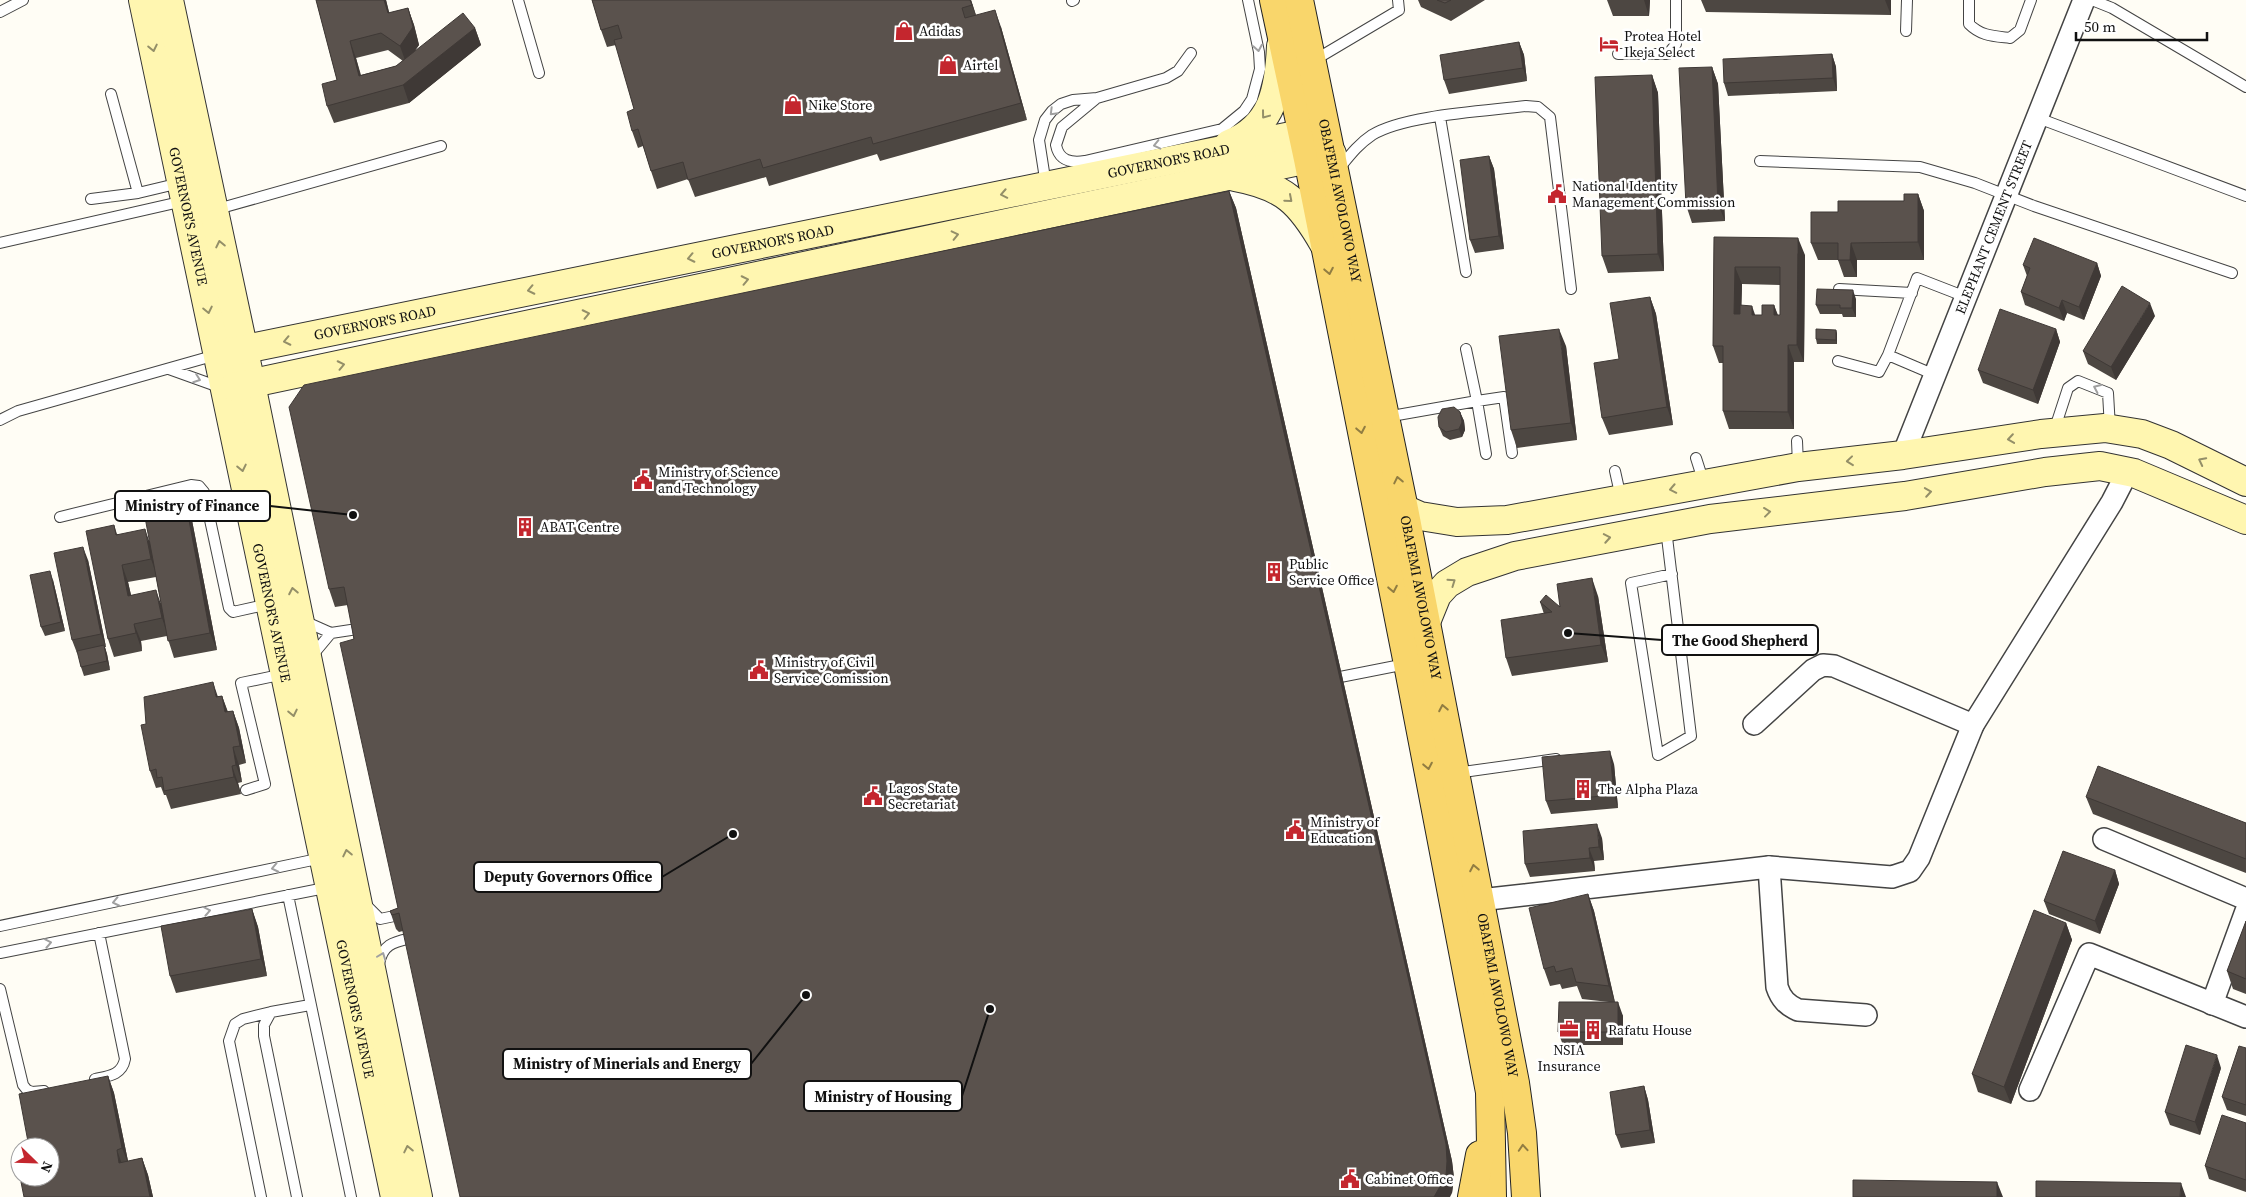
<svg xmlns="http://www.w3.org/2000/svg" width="2246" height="1197" font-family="'Source Serif 4',serif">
<rect width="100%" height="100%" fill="#fffdf5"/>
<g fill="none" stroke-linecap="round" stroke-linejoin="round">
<g stroke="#444" stroke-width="12">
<path id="lane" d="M518 0 539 73
M1969 0V24C1981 36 1993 36 2010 38L2020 30 2031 0
M2092 0 2112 8 2246 87
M1072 1 1074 0
M0 12 23 0
M1906 31 1907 0
M1618 54H1668L1676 44V0
M1313 61 1399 10 1398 0
M111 94 138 193
M1097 98 1062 127 1056 145C1059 161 1071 163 1085 161L1222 129 1244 111 1252 99 1260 69 1259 52 1248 0
M1440 117 1466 272
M2038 118 2246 196
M1760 161 1920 167 1975 183 2034 206 2232 273
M1337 171C1348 158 1357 145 1372 135 1404 115 1486 111 1526 106L1538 107 1550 117 1571 289
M1046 185 1039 140 1045 120 1052 111 1061 104 1073 100 1097 98 1166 78 1178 71 1191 53
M91 199 138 193 180 183
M214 210 441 146
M0 243 184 201
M1839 289 1912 293
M1466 349 1477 401 1504 397 1512 453
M1888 355 1935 375
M1838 361 1879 372 1888 355 1917 278 1966 297
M169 369 222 388
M1386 417 1477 401 1486 454
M0 420 18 411 216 355
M2054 431 2068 388 2078 381 2108 393 2110 428
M1797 441 1798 465
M1696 458 1704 483
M1615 471 1621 498
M60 517 191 485 199 486 204 492 229 608 233 612 269 604
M1666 529 1691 736 1658 755 1631 583 1672 574
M304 621 331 633 364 628
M311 657 331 633
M1330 679 1406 664
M1456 773 1556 759
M246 790 265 784 241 683 284 674
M288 895 351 1197
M367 906 380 919 404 914
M0 926 322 858
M0 953 330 887
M379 964C383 942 396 942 416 937
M0 989 23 1085 27 1090 32 1092 44 1091
M95 1079C109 1076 122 1075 125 1059L99 933
M261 1197 229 1041 235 1024 243 1019 271 1012
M297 1197 264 1036V1025L271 1012 310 1005"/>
</g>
<g stroke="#444" stroke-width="24">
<g id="street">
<path id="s1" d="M1903 455 2084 0"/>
<path d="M1754 724 1813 670 1823 665 1834 666 1973 725"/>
<path d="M2104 839 2246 899"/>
<path d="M1769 867 1777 987C1781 999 1787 1005 1798 1010L1866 1015"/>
<path d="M1480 900 1769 867 1892 877 1910 871 1919 858 1973 725 2112 502 2128 471"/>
<path d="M2212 1004 2246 911"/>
<path d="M2030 1090 2089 954 2246 1017"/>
</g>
</g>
<g stroke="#333" stroke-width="30">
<g id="secondary">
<path id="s2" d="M143 0 395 1197"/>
<path d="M169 0 251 384 418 1197"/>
<path d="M1229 144C1273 127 1279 89 1281 46"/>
<path d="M1235 177C1284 186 1300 202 1324 244"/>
<path id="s3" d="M226 353 1325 129"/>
<path d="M234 387 1332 154"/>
<path d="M1404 509 1420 516 1457 522 1507 520 1798 467 1903 455 2041 434 2105 428 2142 434 2171 445 2246 482"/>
<path d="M1426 622 1437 595 1447 584 1467 572 1515 556 1710 519 1905 496 2045 472 2100 466 2134 473 2246 520"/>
</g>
</g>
<g stroke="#222" stroke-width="30">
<g id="primary">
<path d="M1274 0 1308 159 1408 664 1490 1092 1492 1197"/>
<path id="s4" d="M1299 0 1404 509 1515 1083 1522 1133 1526 1197"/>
<path d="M1472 1197 1480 1155"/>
</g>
</g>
<use href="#lane" stroke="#fff" stroke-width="10"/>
<use href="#street" stroke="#fff" stroke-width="21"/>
<use href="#secondary" stroke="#fff6b0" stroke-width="28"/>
<use href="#primary" stroke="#f9d66b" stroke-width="28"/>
</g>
<path fill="#4d4742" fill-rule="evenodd" d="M316 0H386L389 13 408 8 414 25 419 45 414 52 475 28 481 45 409 103 334 123 327 106 337 80ZM388 50 403 61 396 66 361 75 356 58Z
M592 0H971L976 15 1001 27 1027 120 880 161 877 154 769 186 766 177 695 197 688 179 657 189 651 171 643 146 638 148 632 131 634 109 616 45 607 47 601 30Z
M1418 0H1485L1451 21 1421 7Z
M1607 0H1650L1649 16H1613Z
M1701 0H1891V15L1706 12Z
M1519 42 1524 55 1527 81 1449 94 1444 80Z
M1832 54 1836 67 1837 91 1728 96 1724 83Z
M1712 67 1718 84 1725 221 1692 223 1686 205Z
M1652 75 1658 93 1664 271 1608 273 1602 256Z
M1489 156 1494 169 1504 249 1475 253 1470 240Z
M1229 191 1236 208 1452 1161 1454 1178 1452 1193 403 931 399 932 396 929 390 911 398 908 348 605 335 607 329 589Z
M1918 194 1924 211V260H1857V277H1844L1838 260H1818L1811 243 1838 212 1904 201Z
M1714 237 1805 255 1804 362H1794V429H1729L1723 411V363H1719L1713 346ZM1742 284 1780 285V315H1778L1774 305 1762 315H1755L1741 305Z
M2097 263 2101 276 2084 320 2067 313 2064 321 2025 305 2021 292 2027 276 2023 265Z
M1650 297 1656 314 1673 425 1609 435 1602 418 1619 359Z
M1856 299V317H1843L1842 314H1820L1816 305Z
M2155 316 2116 380 2088 364 2083 351Z
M2056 329 2060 342 2038 404 1983 383 1978 370Z
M1836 330 1837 334V344H1817L1816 339Z
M1566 346 1577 440 1517 448 1511 430Z
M1460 412 1464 421 1465 430 1462 437 1450 440 1443 436 1439 427Z
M190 510 217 650 174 658 167 636 141 641 142 651 114 657 108 639 114 525 117 534 150 542ZM156 577 161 603 131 595 128 582Z
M88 560 106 647H105L107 654 110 670 84 676 81 667 78 653H77L72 640Z
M53 580 65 631 45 636 41 627Z
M1598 596 1608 662 1512 676 1506 658 1544 614 1540 602 1560 607Z
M218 696H222L228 712 233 711 239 728 246 763 239 765 242 782 238 783 241 794 171 809 166 795H164L161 787 156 788 150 771 146 724Z
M1614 764 1618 808 1551 814 1546 801Z
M2086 797 2246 823V873L2093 814Z
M1602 838 1604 860 1594 861 1595 871 1530 877 1525 864Z
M2115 870 2119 884 2100 934 2049 914 2044 901Z
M1588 894 1594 911 1615 1002 1623 1016V1045H1563L1558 1032 1609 1002 1582 999 1577 986 1562 989 1560 984 1550 986 1544 969Z
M252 909 258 927 267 976 176 993 170 976Z
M2246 921V994L2233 989 2227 971Z
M2066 923 2072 940 2011 1104 1978 1092 1972 1074Z
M2246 1048V1116L2227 1110 2222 1097Z
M2221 1068 2200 1135 2170 1125 2165 1112Z
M108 1076 114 1093 128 1161 142 1158 148 1175 153 1197H24L37 1179V1177H50Z
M1644 1086 1648 1100 1655 1143 1621 1148 1616 1135Z
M2246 1123V1192L2209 1179 2205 1166Z"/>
<path fill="#3f3936" d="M384 0H386L394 31 388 13Z
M970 0H971L973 6 978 22Z
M1644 0H1650L1649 16Z
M1885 0H1891V15Z
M408 8 414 25 419 45 406 63 400 46Z
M995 10 1001 27 1027 120 1021 103Z
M475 28 481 45 409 103 403 85Z
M350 41 356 58 365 93 359 76Z
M1519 42 1524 55 1527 81 1523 68Z
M1832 54 1836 67 1837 91 1833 78Z
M1712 67 1718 84 1725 221 1718 204Z
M1652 75 1658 93 1664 271 1658 254Z
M1489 156 1494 169 1504 249 1499 236Z
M1229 191 1236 208 1452 1161 1454 1178 1452 1193 1450 1197H1434Z
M1918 194 1924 211V260L1918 242Z
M1798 238 1805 255 1804 362 1797 345Z
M1851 243 1857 260V277L1850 260Z
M2097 263 2101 276 2084 320 2079 307Z
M1735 267 1742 284 1741 331 1734 314Z
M1853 290 1856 299V317L1852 308Z
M1650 297 1656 314 1673 425 1667 407Z
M2062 300 2067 313 2064 321 2059 308Z
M2150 303 2155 316 2116 380 2111 367Z
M1774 305 1780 323 1774 315Z
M1752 306 1758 323 1752 315Z
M1559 329 1566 346 1577 440 1571 423Z
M2056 329 2060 342 2038 404 2033 390Z
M1836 330 1837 334V344L1836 340Z
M1788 345 1794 362V429L1788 412Z
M1460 412 1464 421 1465 430 1462 437 1459 429Z
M184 493 190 510 217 650 210 633Z
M145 529 151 546 157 576 151 559Z
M83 547 88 560 106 647 101 634Z
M122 565 128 582 135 613 128 596Z
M50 571 53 580 65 631 61 622Z
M1592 578 1598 596 1608 662 1601 645Z
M156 590 162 607 168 636 162 618Z
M134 624 141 641 142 651 136 633Z
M104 645 107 654 110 670 107 661Z
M213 682 219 700 216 697Z
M222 696 228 713 225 712Z
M233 711 239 728 246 763 240 746Z
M233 747 239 765 242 782 236 765Z
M1610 751 1614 764 1618 808 1614 795Z
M232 766 238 783 241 794 234 777Z
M1597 824 1602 838 1604 860 1599 847Z
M1589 848 1594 861 1595 871 1590 858Z
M2115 870 2119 884 2100 934 2095 921Z
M1588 894 1594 911 1615 1003 1609 986Z
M252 909 258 927 267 976 261 959Z
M2066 923 2072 940 2011 1104 2004 1087Z
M1618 1002 1623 1016V1045L1618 1032Z
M2217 1055 2221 1068 2200 1135 2195 1122Z
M108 1076 114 1093 129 1166 122 1148Z
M1644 1086 1648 1100 1655 1143 1650 1130Z
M117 1150 123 1167 119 1163Z
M142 1158 148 1175 153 1197H150Z
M1997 1182 2003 1197H1997Z
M2181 1183 2186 1197H2180Z"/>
<path fill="#5a524d" stroke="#3f3936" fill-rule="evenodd" d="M316 0H384L388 13 408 8 413 27 400 46 381 33 350 41 359 76 396 66 463 13 475 28 403 85 327 106 322 84 337 80Z
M592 0H970L972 5 962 8 965 18 995 10 1021 103 873 144 871 137 763 168 760 159 688 180 683 162 651 171 638 129 632 131 627 112 634 109 614 40 622 38 618 25 601 30Z
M1437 0H1451L1445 3Z
M1519 42 1523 68 1444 80 1440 55Z
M1832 54 1833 78 1724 83 1723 59Z
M1712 67 1718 204 1686 205 1679 68Z
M1652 75 1658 254 1602 256 1595 77Z
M1489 156 1499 236 1470 240 1460 160Z
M1229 191 1446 1144 1447 1161 1446 1176 1434 1197H460L399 913 392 915 390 911 398 908 340 643 354 639 344 587 329 589 289 407 304 385Z
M1904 194H1918V242L1851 243 1850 260H1838V243H1811V212H1838V201H1904Z
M1714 237 1798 238 1797 345H1788V412L1723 411V346H1713ZM1735 267H1780V315H1774V305H1762V315H1752V306L1740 305V314H1734Z
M2034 238 2097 263 2079 307 2062 300 2059 308 2021 292 2030 268 2023 265Z
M2122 286 2150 303 2111 367 2083 351Z
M1817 289 1853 290 1852 308H1840V305H1816Z
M1650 297 1667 407 1602 418 1594 363 1619 359 1610 303Z
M2000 309 2056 329 2033 390 1978 370Z
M1559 329 1571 423 1511 430 1499 336Z
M1816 329 1836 330V340L1816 339Z
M1454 407 1460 412 1462 422 1459 429 1446 432 1439 427 1438 417 1442 409Z
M184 493 210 633 168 641 142 501Z
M114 525 116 535 145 529 151 559 122 565 128 596 156 590 162 618 134 624 136 633 108 639 86 531Z
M83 547 101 634 72 640 54 553Z
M50 571 61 622 41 627 30 575Z
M1592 578 1601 645 1506 658 1501 620 1552 612 1540 602 1546 595 1560 607 1557 584Z
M104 645 107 661 81 667 77 651Z
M213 682 216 697 222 696 225 712 233 711 240 746 233 747 236 765 232 766 234 777 164 791 162 777 157 778 156 769 150 771 141 725 146 724 144 697Z
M1610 751 1614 795 1546 801 1542 757Z
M2098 766 2246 823V859L2086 797Z
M1597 824 1599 847 1589 848 1590 858 1525 864 1523 831Z
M2063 851 2115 870 2095 921 2044 901Z
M1588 894 1609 986 1576 982 1572 968 1556 972 1554 966 1544 969 1529 908Z
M252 909 261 959 170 976 161 926Z
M2034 910 2066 923 2004 1087 1972 1074Z
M2246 921V979L2227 971Z
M1559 1002H1618V1032H1558Z
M2186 1045 2217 1055 2195 1122 2165 1112Z
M2239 1046 2246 1048V1105L2222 1097Z
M108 1076 122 1148 117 1150 119 1163 142 1158 150 1197H24L21 1182 45 1177H50V1147H29L19 1094Z
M1644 1086 1650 1130 1616 1135 1610 1092Z
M2222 1115 2246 1123V1180L2205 1166Z
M1853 1180 1997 1182V1197H1853Z
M2036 1181 2181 1183 2180 1197H2036Z"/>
<defs><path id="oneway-chevron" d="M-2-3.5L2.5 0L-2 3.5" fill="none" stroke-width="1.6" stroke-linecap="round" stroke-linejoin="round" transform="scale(1.25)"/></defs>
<g stroke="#948f68">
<use href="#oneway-chevron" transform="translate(153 48) rotate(78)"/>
<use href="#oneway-chevron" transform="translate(1265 115) rotate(127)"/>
<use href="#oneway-chevron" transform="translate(1004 194) rotate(169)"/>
<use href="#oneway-chevron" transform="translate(1289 199) rotate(41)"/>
<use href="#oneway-chevron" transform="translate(955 235) rotate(-13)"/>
<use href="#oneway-chevron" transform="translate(220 244) rotate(-102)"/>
<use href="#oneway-chevron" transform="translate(691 258) rotate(168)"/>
<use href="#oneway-chevron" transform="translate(745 280) rotate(-12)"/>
<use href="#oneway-chevron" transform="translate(531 290) rotate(168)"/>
<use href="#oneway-chevron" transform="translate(208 310) rotate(78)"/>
<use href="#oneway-chevron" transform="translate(586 314) rotate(-12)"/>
<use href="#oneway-chevron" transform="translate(287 341) rotate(168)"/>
<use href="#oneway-chevron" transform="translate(341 365) rotate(-12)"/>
<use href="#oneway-chevron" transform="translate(2011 439) rotate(172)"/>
<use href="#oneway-chevron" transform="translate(1850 461) rotate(174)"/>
<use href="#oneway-chevron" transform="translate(2202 461) rotate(-153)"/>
<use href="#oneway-chevron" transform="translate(242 468) rotate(78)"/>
<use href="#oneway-chevron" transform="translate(1673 489) rotate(169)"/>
<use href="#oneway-chevron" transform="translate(1928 492) rotate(-9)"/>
<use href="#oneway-chevron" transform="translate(1767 512) rotate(-7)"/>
<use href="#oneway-chevron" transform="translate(1607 538) rotate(-10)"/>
<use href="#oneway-chevron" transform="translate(1452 582) rotate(-35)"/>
<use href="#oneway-chevron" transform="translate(293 591) rotate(-101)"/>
<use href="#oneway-chevron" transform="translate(293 713) rotate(78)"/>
<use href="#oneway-chevron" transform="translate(347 853) rotate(-102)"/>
<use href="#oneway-chevron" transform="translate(408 1149) rotate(-102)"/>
</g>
<g stroke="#a0a0a0">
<use href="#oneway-chevron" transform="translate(1258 48) rotate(80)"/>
<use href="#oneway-chevron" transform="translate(1053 112) rotate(135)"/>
<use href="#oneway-chevron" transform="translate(1157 145) rotate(167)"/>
<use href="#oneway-chevron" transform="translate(197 379) rotate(20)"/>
<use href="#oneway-chevron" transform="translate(2097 388) rotate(-156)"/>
<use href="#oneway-chevron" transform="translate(275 868) rotate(168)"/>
<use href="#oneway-chevron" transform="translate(116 902) rotate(168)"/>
<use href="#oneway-chevron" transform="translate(207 911) rotate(-11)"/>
<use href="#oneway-chevron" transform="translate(48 943) rotate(-11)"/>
<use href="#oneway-chevron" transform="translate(382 956) rotate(-69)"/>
</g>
<g stroke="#917d42">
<use href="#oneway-chevron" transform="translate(1329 271) rotate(79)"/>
<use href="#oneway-chevron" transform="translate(1361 430) rotate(79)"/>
<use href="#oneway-chevron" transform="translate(1398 480) rotate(-102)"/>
<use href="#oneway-chevron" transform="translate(1393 589) rotate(79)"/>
<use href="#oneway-chevron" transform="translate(1443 708) rotate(-101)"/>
<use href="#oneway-chevron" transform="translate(1428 766) rotate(79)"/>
<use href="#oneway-chevron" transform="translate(1474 868) rotate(-101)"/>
<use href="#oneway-chevron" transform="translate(1523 1148) rotate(-94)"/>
</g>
<defs>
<g id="shop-bare" transform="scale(1.5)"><path d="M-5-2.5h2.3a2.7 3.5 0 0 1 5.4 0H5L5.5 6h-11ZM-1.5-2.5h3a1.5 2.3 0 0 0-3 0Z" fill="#c4262e" stroke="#fff" stroke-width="2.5" paint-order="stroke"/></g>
<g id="hotel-bare" transform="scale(1.5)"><path d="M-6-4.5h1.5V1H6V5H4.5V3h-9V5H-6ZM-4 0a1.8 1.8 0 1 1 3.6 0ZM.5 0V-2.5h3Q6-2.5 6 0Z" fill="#c4262e" stroke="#fff" stroke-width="2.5" paint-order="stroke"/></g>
<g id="civic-bare" transform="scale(1.5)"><path d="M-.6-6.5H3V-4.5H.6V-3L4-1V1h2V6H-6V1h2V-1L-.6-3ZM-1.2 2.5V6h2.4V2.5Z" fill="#c4262e" stroke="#fff" stroke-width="2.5" paint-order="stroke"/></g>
<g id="building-bare" transform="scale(1.5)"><path d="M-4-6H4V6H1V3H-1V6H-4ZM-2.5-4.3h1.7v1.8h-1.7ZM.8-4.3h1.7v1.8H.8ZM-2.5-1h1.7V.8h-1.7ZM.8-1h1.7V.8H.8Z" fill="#c4262e" stroke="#fff" stroke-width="2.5" paint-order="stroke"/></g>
<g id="office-bare" transform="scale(1.5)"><path d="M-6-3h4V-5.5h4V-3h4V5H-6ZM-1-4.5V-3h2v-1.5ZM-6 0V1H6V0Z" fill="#c4262e" stroke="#fff" stroke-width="2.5" paint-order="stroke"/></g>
</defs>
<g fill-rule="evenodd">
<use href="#shop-bare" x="904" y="31"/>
<use href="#hotel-bare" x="1609" y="44"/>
<use href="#shop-bare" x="948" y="65"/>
<use href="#shop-bare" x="793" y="105"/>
<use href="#civic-bare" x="1557" y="194"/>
<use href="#civic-bare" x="643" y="480"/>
<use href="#building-bare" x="525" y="527"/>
<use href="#building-bare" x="1274" y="572"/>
<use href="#civic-bare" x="759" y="670"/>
<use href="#building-bare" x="1583" y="789"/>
<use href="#civic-bare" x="873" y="796"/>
<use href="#civic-bare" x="1295" y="830"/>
<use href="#office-bare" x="1569" y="1029"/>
<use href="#building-bare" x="1593" y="1030"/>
<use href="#civic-bare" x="1350" y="1179"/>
</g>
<g text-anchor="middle" stroke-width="5" stroke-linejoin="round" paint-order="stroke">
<g font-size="14" fill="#111" stroke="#fff" text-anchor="start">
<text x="919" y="36">Adidas</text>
<text x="1624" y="41">Protea Hotel<tspan x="1624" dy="16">Ikeja Select</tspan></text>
<text x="963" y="70">Airtel</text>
<text x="808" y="110">Nike Store</text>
<text x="1572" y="191">National Identity<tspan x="1572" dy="16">Management Commission</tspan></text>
<text x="658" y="477">Ministry of Science<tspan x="658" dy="16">and Technology</tspan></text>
<text x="540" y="532">ABAT Centre</text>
<text x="1289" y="569">Public<tspan x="1289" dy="16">Service Office</tspan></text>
<text x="774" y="667">Ministry of Civil<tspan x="774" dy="16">Service Comission</tspan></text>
<text x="888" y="793">Lagos State<tspan x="888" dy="16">Secretariat</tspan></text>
<text x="1598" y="794">The Alpha Plaza</text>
<text x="1310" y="827">Ministry of<tspan x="1310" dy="16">Education</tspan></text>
<text x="1608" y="1035">Rafatu House</text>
<text x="1569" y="1055" text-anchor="middle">NSIA<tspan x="1569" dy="16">Insurance</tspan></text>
<text x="1365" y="1184">Cabinet Office</text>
</g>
<g font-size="14" fill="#111" stroke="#fff">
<text dy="5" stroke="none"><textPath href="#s3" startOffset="962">GOVERNOR'S ROAD</textPath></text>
<text dy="5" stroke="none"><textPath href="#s4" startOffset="205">OBAFEMI AWOLOWO WAY</textPath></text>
<text dy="5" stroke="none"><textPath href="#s2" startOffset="221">GOVERNOR'S AVENUE</textPath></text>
<text dy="5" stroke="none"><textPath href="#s1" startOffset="245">ELEPHANT CEMENT STREET</textPath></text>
<text dy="5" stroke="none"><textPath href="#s3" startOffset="558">GOVERNOR'S ROAD</textPath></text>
<text dy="5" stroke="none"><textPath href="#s3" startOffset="152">GOVERNOR'S ROAD</textPath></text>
<text dy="5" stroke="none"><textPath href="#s4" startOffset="610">OBAFEMI AWOLOWO WAY</textPath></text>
<text dy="5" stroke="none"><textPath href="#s2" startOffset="626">GOVERNOR'S AVENUE</textPath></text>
<text dy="5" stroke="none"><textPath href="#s4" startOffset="1015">OBAFEMI AWOLOWO WAY</textPath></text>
<text dy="5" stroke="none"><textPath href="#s2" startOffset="1031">GOVERNOR'S AVENUE</textPath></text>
</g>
</g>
<path fill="none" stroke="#111" stroke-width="2" d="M353 515L270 506M1568 633L1662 640M733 834L662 877M806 995L751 1064M990 1009L962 1096"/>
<g fill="#111" stroke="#fff" stroke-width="2">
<circle cx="353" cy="515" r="5"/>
<circle cx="1568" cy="633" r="5"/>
<circle cx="733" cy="834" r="5"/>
<circle cx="806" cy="995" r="5"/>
<circle cx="990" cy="1009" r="5"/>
</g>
<g fill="#fff" stroke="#111" stroke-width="2">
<rect x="115" y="491" width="155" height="30" rx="5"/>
<rect x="1662" y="625" width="156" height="30" rx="5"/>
<rect x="474" y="862" width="188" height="30" rx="5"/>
<rect x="503" y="1049" width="248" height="30" rx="5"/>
<rect x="804" y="1081" width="158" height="30" rx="5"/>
</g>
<g font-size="15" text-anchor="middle" font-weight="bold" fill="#111">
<text x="192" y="511">Ministry of Finance</text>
<text x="1740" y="646">The Good Shepherd</text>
<text x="568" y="882">Deputy Governors Office</text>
<text x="627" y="1069">Ministry of Minerials and Energy</text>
<text x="883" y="1102">Ministry of Housing</text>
</g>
<g transform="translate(35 1162) rotate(113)"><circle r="24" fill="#ffffff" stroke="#a0a0a0"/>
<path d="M0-4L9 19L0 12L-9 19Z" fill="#c4262e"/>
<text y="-8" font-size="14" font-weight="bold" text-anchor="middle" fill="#111111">N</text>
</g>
<path d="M2076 32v8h131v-8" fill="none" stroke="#111111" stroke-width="2.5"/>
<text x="2084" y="32" font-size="15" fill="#111111" stroke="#ffffff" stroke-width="4" paint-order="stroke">50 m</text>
</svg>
